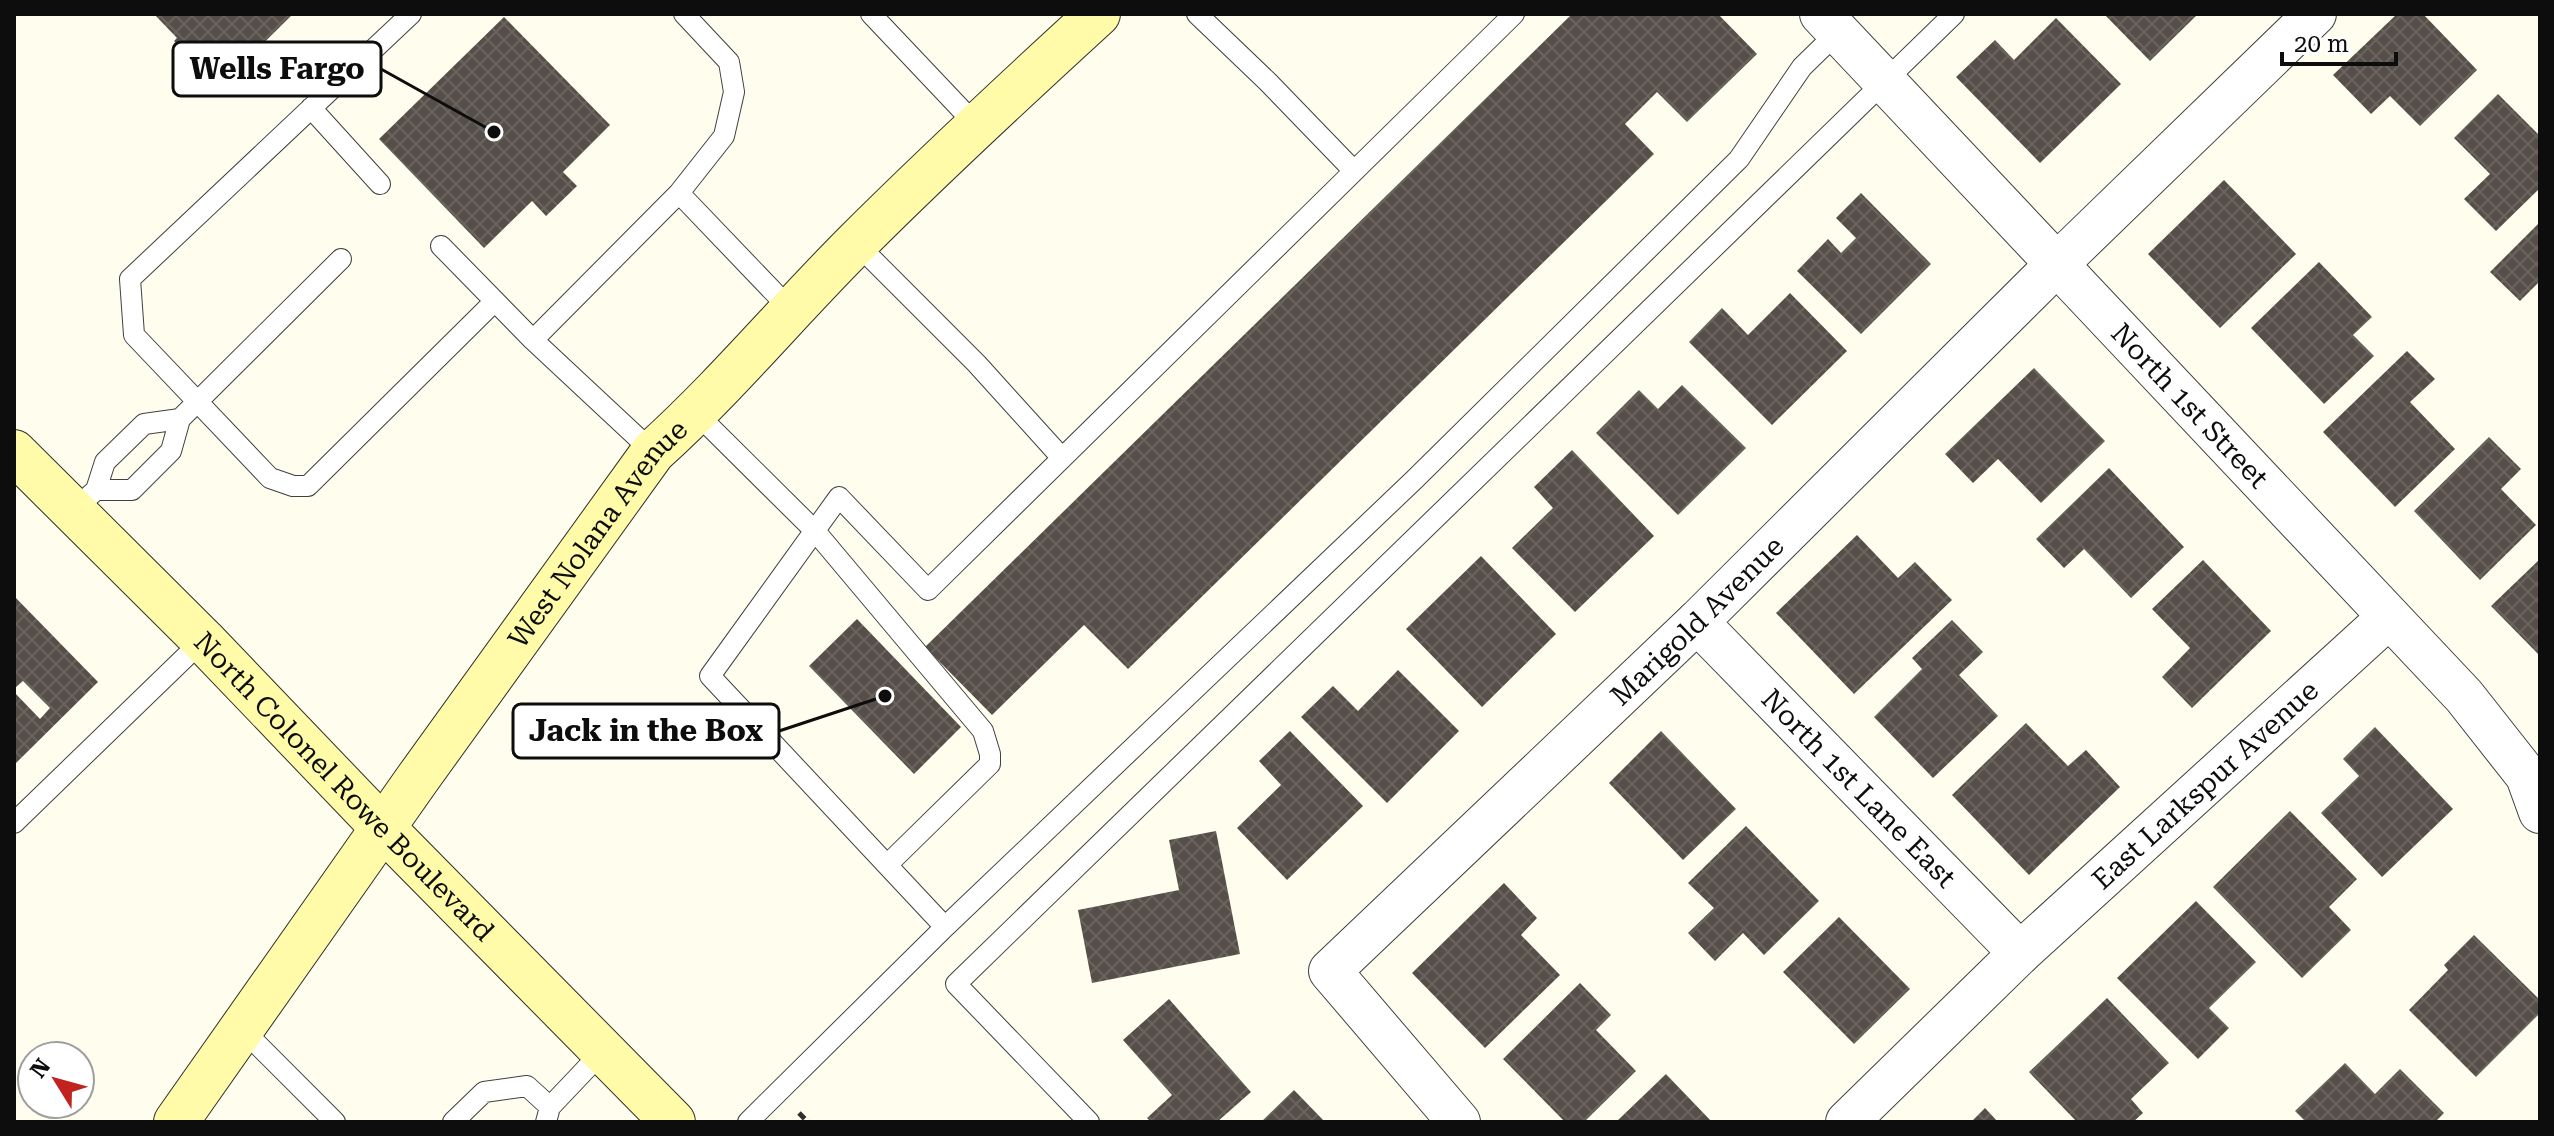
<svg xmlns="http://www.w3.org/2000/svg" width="2554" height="1136" font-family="'Roboto Serif',serif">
<defs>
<pattern id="building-cross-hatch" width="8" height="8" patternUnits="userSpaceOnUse" patternTransform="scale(2)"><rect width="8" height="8" fill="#564f49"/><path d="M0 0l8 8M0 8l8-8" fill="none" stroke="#69645f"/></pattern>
</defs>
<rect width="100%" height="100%" fill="#fffded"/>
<path fill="url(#building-cross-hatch)" d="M154 14H293L229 77 222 71 212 81 174 41 177 38Z
M1572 14H1718L1757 54 1687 122 1657 92 1625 124 1654 154 1128 669 1084 625 992 715 925 647Z
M2104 14H2198L2150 61Z
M2397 14H2423L2477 70 2420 126 2390 96 2371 114 2333 75Z
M504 17 610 125 563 172 577 186 546 216 532 201 484 248 379 139Z
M2056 18 2121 84 2040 163 1956 77 1995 40 2014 60Z
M2498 94 2540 136V188L2496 231 2464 199 2490 174 2454 138Z
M2224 180 2296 254 2220 328 2148 254Z
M1861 193 1931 264 1861 334 1797 271 1828 239 1841 253 1856 238 1836 218Z
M2540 222V281L2520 301 2490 272Z
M2319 262 2372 317 2353 335 2374 356 2324 404 2251 328Z
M1790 293 1847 351 1772 425 1689 342 1722 308 1748 335Z
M2407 351 2435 379 2410 402 2455 449 2395 507 2323 432Z
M2034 368 2105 441 2041 503 1998 459 1973 483 1945 454Z
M1682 385 1746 448 1678 515 1596 433 1639 390 1658 409Z
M2489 437 2521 469 2501 489 2536 525 2480 580 2414 511Z
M1572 450 1654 536 1575 612 1512 548 1553 508 1534 487Z
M2109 468 2184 547 2131 598 2084 549 2064 568 2036 539Z
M1857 535 1898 578 1915 562 1952 600 1854 694 1776 613Z
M1481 556 1556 634 1482 707 1406 629Z
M2540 559V656L2491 606Z
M2203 560 2271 631 2192 708 2162 677 2190 648 2152 609Z
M14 596 98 682 14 765V692L40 719 50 708 23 681 14 689Z
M857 619 961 727 914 774 809 666Z
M1952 620 1983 652 1959 675 1998 716 1933 778 1874 717 1922 669 1912 658Z
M1398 670 1459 731 1387 803 1301 717 1333 686 1358 711Z
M2026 723 2068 766 2086 750 2120 787 2029 875 1952 795Z
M2375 727 2453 809 2382 877 2321 813 2359 776 2343 759Z
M1290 731 1363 806 1287 880 1237 828 1281 785 1259 761Z
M1661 731 1736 809 1683 860 1609 783Z
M2290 811 2357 879 2329 907 2351 930 2302 978 2213 887Z
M1746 826 1819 901 1764 955 1743 933 1715 961 1688 933 1714 908 1688 883Z
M1216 831 1240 954 1092 983 1078 910 1179 890 1169 840Z
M1504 883 1537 918 1521 935 1560 975 1485 1048 1412 973Z
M2196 901 2256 962 2209 1008 2229 1028 2198 1059 2117 978Z
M1839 917 1910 989 1854 1044 1783 972Z
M2474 935 2540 1000V1013L2476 1077 2409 1010 2448 970 2444 965Z
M1580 983 1611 1015 1596 1030 1636 1071 1584 1122H1565L1503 1059Z
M2107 998 2169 1063 2131 1099 2143 1113 2133 1122H2077L2029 1072Z
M1169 999 1251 1092 1217 1122H1151L1147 1118 1172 1095 1123 1040Z
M2345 1063 2375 1094 2400 1069 2444 1113 2435 1122H2306L2295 1111Z
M1666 1074 1712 1122H1616Z
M1294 1090 1325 1122H1261Z
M1985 1108 1998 1122H1971Z"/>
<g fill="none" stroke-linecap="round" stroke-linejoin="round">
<g stroke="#404040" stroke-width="22">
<path id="service" d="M411 14 130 279 134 335 270 478 293 486H308L495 301
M684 14 729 62 734 92 724 136 679 193 791 310
M871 14 977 126
M1197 14 1268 82 1354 171
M311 108 380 184
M856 243 977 364 1062 458
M441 246 533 340 653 452
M533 340 679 193
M696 413 815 531 983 731 990 754V764L887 865
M96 490H132L171 451 180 419 341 259
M87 498 96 490 105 462 144 424 180 419
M14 823 203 640
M945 927 1414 480 1739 159 1802 67 1839 31
M243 1030 335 1122
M453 1122 484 1092 527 1086 550 1107
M546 1122 550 1107 604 1050
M748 1122 945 927 710 676 839 497 928 590 1514 14
M1089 1122 956 984 1954 14"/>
</g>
<g stroke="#404040" stroke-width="44">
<g id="minor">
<path id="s1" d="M1821 14 2464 696 2527 776 2540 812"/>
<path id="s2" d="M1697 622 2020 953"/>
<path id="s3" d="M1459 1122 1330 971 1697 622 2058 263 2315 14"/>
<path id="s4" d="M1847 1122 2020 953 2389 617"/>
</g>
</g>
<g stroke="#2f2f2f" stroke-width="46">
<g id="secondary">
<path id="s5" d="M14 452 203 640 383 828 673 1122"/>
<path id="s6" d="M176 1122 418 778 653 452C725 387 787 312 856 243 934 165 1016 89 1098 14"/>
</g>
</g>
<path stroke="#2f2f2f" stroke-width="5" stroke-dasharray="8 4" stroke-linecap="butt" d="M799 1113 808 1122"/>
<use href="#service" stroke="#fff" stroke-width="20"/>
<use href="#minor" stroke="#fff" stroke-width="42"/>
<use href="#secondary" stroke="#fffba8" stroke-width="44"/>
</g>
<g text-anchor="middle" stroke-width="8" stroke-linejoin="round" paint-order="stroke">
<g font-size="28" fill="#0d0d0d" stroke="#fff">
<text dy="10" stroke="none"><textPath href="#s1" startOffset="538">North 1st Street</textPath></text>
<text dy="10" stroke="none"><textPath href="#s6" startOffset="724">West Nolana Avenue</textPath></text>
<text dy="10" stroke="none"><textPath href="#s3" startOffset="706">Marigold Avenue</textPath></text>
<text dy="10" stroke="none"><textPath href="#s4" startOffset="492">East Larkspur Avenue</textPath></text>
<text dy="10" stroke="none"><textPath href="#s5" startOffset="470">North Colonel Rowe Boulevard</textPath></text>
<text dy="10" stroke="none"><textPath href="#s2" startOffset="232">North 1st Lane East</textPath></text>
</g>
</g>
<path fill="none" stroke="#0d0d0d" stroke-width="3" d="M494 132L381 69M885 696L779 731"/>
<g fill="#0d0d0d" stroke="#fff" stroke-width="3">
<circle cx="494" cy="132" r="8"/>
<circle cx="885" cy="696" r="8"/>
</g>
<g fill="#fff" stroke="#0d0d0d" stroke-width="3">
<rect x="173" y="42" width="208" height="54" rx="8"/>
<rect x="513" y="704" width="266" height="54" rx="8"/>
</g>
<g font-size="30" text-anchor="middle" font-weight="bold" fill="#0d0d0d">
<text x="277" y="79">Wells Fargo</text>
<text x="646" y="741">Jack in the Box</text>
</g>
<rect width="2554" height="1136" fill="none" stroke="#0d0d0d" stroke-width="32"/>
<g transform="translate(56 1080) rotate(307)"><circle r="38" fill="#ffffff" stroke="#9e9e9e" stroke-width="2"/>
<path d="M0-6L14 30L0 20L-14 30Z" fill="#c12321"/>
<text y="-12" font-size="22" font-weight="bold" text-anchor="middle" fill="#0d0d0d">N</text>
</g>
<path d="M2282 52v12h114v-12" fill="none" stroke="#0d0d0d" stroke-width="4"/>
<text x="2294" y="52" font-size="24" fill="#0d0d0d" stroke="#ffffff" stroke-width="6" paint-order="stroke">20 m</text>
</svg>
